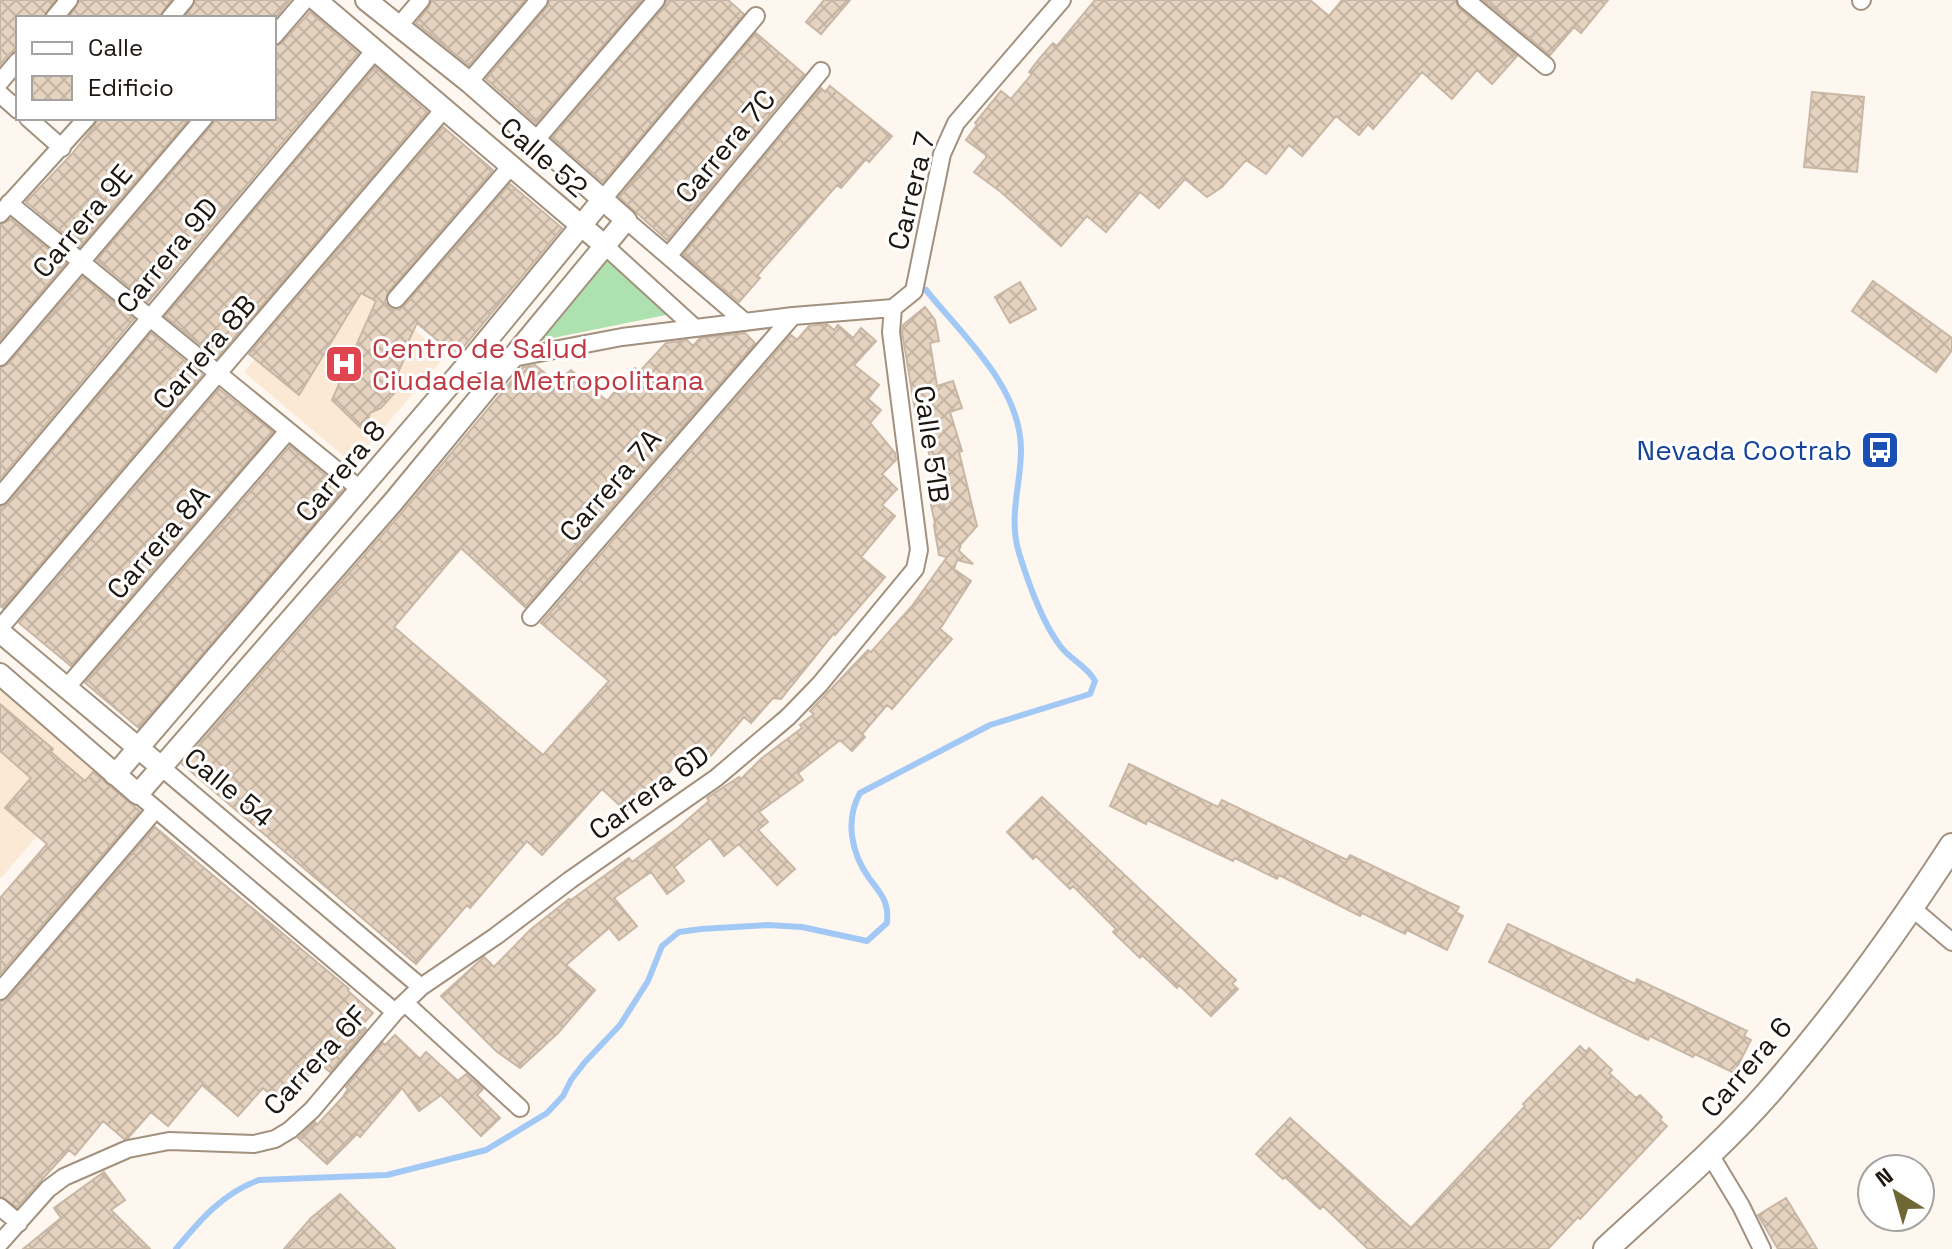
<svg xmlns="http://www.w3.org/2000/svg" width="1952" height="1249" font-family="'Space Grotesk',sans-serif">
<defs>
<pattern id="building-cross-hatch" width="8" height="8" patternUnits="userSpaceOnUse" patternTransform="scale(2)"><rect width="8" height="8" fill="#e5d3c0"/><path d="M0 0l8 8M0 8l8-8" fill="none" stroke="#c4b4a4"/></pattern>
</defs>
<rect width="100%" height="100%" fill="#fef7ef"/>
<path fill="#fce9d5" d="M336 262 445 356 353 464 244 372Z
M0 688 95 769 0 879Z"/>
<path fill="#ade1af" d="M606 252 676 313 533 342Z"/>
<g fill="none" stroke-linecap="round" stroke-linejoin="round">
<path stroke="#a2c9f5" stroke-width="6" d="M176 1249C200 1220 223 1193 259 1180L387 1175 486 1150 547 1113 563 1096 571 1080 585 1062 620 1025 648 981 662 946 679 932 701 929 768 925 802 927 867 941 887 923C889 901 881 894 869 878 851 853 845 820 860 793L990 725 1090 694 1095 681C1088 667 1071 660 1061 647 1042 623 1028 582 1019 553 1008 517 1021 485 1021 450 1021 387 963 336 926 290"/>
</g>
<path fill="url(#building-cross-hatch)" stroke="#c9b7a5" stroke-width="2" d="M0 0H55L43 18H18V50L10 53 0 65Z
M80 0H171L159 18H68Z
M196 0H290L274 19 184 18Z
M432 0H525L469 65 416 23 429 7Z
M550 0H642L536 123 486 79 547 7Z
M667 0H728L744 14 603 182 552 138 664 7Z
M824 0H850L821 34 806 22Z
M1095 0H1310L1329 16 1342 0H1455L1459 8 1517 56 1492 84 1477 70 1452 99 1422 72 1373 129 1368 124 1359 135 1336 116 1302 156 1289 145 1266 174 1246 160 1222 187 1207 197 1185 179 1159 208 1140 192 1106 232 1087 216 1061 246 1001 192 974 172 986 158V155L966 140 977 125 975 123 1001 91 1011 99 1032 74 1029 72 1040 58 1053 43 1057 46Z
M1483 0H1608L1581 33 1574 27 1550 55Z
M310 12 358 53 148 302 97 260 212 125 215 118H274V47L282 43Z
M756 33 804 74 667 240 619 197Z
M375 67 427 112 217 358 165 316Z
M830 86 892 136 869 162 866 159 841 188 837 185 757 276 760 278 739 302 683 255 821 88 825 92Z
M1812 92 1864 97 1857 172 1804 167Z
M98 118H190L80 247 26 202 71 155 95 125Z
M443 127 493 170 388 292 385 302 389 308 399 310 404 306 510 184 562 228 456 356 417 323 406 346 405 357 395 379 400 387 381 408 370 413 364 431 332 400 376 301 361 293 299 395 249 354Z
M11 219 66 263 0 340V225Z
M83 277 134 319 0 479V368L8 364Z
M1873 281 1952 338V350L1936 372 1852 311Z
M1020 282 1036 309 1010 323 995 297Z
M925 307 935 320 939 341 930 343 937 386 953 381 962 408 950 412 962 451 959 452 977 526 961 544 959 551 973 564 957 560 954 569 971 581 940 629 952 639 892 709 887 705 862 734 865 737 852 751 840 740 798 773 803 780 759 812 768 822 758 830 795 869 777 885 739 844 724 856 710 838 674 867 684 881 667 894 651 872 614 898 637 926 619 940 609 928 566 965 595 990 558 1033 520 1068 496 1051 441 996 484 957 494 967 530 930 569 899 571 900 629 858 632 862 678 828 709 801 707 798 739 777 741 779 762 758 802 728 800 725 814 714 810 711 868 650 871 652 912 606 947 557 939 555 934 526 936 528 928 491 945 510 920 421 917 422 902 332 903 325Z
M827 324 834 330 838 325 853 338 861 328 876 341 854 365 879 385 868 399 881 410 870 423 895 453 896 460 882 474 897 489 882 505 895 516 861 557 885 577 835 635 834 633 781 699 773 698 751 723 744 717 708 759 693 747 658 784 654 781 626 811 602 789 542 855 527 841 470 908 467 905 416 964 182 764 404 510 523 367 535 365 556 382 571 370 607 401 635 368 640 371 666 343 687 340 693 346 700 338 745 333 755 343 525 607 461 548 394 627 543 755 609 681 541 623 791 335 797 340 809 326Z
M151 333 202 375 3 608 0 606V507L8 503Z
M219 389 273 432 71 666 19 623Z
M290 446 343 490 139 728 85 683Z
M0 704 53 749 51 752 85 781 93 772 140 811 0 974V898L47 844 5 808 31 778 0 751Z
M1129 764 1218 807 1222 800 1347 860 1350 855 1459 907 1456 912 1463 916 1447 950 1407 930 1405 934 1362 913 1360 916 1279 875 1277 879 1235 858 1233 861 1147 820 1146 824 1110 806Z
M1042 797 1236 980 1232 984 1238 989 1211 1016 1179 985 1177 988 1142 955 1140 958 1113 932 1116 929 1073 886 1070 889 1036 856 1033 859 1007 832Z
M155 827 349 989 348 991 373 1013 362 1025 366 1029 330 1072 319 1063 283 1105 263 1088 238 1116 202 1085 168 1126 151 1112 128 1138 124 1139 103 1121 75 1155 69 1150 17 1207 0 1196V1002L8 998Z
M1508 924 1635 984 1637 979 1747 1031 1744 1036 1751 1040 1734 1073 1695 1054 1693 1057 1650 1036 1648 1040 1489 962Z
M395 1035 420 1059 426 1052 458 1081 466 1074 483 1089 477 1095 500 1118 481 1136 441 1095 419 1111 402 1088 360 1137 357 1134 327 1164 298 1138 315 1122 317 1125 342 1098 348 1089 346 1087 383 1043 385 1045Z
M1580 1046 1586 1052 1589 1048 1612 1070 1609 1073 1636 1098 1640 1095 1662 1117 1660 1120 1667 1126 1580 1219 1578 1217 1548 1249H1368L1323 1206 1320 1209 1285 1177 1283 1179 1256 1154 1290 1118 1411 1228 1525 1106 1523 1104Z
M104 1172 125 1200 111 1210 150 1249H23L61 1218 54 1208Z
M340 1194 395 1249H284L311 1218Z
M1786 1198 1817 1249H1778L1758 1215Z"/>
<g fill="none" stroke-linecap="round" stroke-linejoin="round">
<g stroke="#a2917f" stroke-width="20">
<path id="minor" d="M1466 0 1546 66
M1861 1 1862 0
M54 18 69 0
M170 18 185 0
M398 27 421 0
M274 36 305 0
M0 82 18 61
M469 82 539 0
M0 94 18 110
M28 118 62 148
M535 141 656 0
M603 199 756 16
M9 203 361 490
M0 214 87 118
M626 220 745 322
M604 245 695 328
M669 255 821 71
M396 299 512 165
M0 357 204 118
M465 367 622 337 793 316 893 308 914 291 942 154 956 123 1062 0
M0 496 376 49
M531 617 793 316
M0 628 445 108
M67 687 288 431
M161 767 421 987
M138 794 395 1012
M1912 908 1952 942
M0 991 156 809
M405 1003 520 1108
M1709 1153 1741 1206 1762 1249
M0 1207 19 1223
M0 1243 48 1189 64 1177 128 1149 169 1141 254 1144 275 1139 290 1130 312 1110 395 1012 421 987 496 936 570 880 716 778 788 717 820 684 915 569 919 550 891 332 893 308"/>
</g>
<g stroke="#a2917f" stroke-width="24">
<path id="tertiary" d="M316 0 604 245
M0 632 161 767
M0 674 138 794 394 501 626 220 469 82 366 0
M115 775 465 367 603 199"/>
</g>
<g stroke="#a2917f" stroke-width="28">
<path id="secondary" d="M1606 1249C1661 1198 1720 1148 1769 1092 1836 1015 1897 931 1952 846"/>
</g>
<use href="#minor" stroke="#fff" stroke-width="16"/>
<use href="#tertiary" stroke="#fff" stroke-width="20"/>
<use href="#secondary" stroke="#fff" stroke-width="24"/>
</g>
<defs>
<g id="hospital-square" transform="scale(2)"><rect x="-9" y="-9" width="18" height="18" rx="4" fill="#e0444e" stroke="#fff"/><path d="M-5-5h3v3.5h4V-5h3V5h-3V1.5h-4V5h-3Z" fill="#fff"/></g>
<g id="bus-square" transform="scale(2)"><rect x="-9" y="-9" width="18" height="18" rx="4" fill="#1a4fb4" stroke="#fff"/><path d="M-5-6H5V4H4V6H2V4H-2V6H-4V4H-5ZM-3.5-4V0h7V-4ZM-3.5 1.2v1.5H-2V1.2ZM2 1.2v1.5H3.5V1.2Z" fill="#fff"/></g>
</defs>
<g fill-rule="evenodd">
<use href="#hospital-square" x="344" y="364"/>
<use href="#bus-square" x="1880" y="450"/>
</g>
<g text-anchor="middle" stroke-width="6" stroke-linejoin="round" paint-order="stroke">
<g font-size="28" fill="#1d1610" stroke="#fff">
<text transform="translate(725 146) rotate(-50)" y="10">Carrera 7C</text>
<text transform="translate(544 157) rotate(41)" y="10">Calle 52</text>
<text transform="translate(911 191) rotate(-76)" y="10">Carrera 7</text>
<text transform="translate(82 221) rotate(-50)" y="10">Carrera 9E</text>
<text transform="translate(167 255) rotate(-50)" y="10">Carrera 9D</text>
<text transform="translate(204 352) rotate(-49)" y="10">Carrera 8B</text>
<text transform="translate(932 444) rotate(82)" y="10">Calle 51B</text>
<text transform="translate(340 471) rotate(-50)" y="10">Carrera 8</text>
<text transform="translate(610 485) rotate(-49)" y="10">Carrera 7A</text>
<text transform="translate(158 542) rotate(-49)" y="10">Carrera 8A</text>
<text transform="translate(229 787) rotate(40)" y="10">Calle 54</text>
<text transform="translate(649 792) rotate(-36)" y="10">Carrera 6D</text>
<text transform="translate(315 1060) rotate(-47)" y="10">Carrera 6F</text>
<text transform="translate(1746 1067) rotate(-49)" y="10">Carrera 6</text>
</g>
<g font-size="28" fill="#be3a42" stroke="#fff" text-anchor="start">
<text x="372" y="358">Centro de Salud<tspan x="372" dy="32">Ciudadela Metropolitana</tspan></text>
</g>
<g font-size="28" fill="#164399" stroke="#fff" text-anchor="end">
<text x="1852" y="460">Nevada Cootrab</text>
</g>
</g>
<rect x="16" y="16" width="260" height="104" fill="#ffffff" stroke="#a5a29f" stroke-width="2"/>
<rect x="32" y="42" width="40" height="12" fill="#ffffff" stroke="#a5a29f" stroke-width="2"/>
<text x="88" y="56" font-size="24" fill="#1d1610">Calle</text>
<rect x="32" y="76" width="40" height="24" fill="url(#building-cross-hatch)" stroke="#a5a29f" stroke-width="2"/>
<text x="88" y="96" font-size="24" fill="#1d1610">Edificio</text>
<g transform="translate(1896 1193) rotate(323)"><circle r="38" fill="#ffffff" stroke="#a5a29f" stroke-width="2"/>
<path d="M0-6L14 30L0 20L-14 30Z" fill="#6f6734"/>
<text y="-12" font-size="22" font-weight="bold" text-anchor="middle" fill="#1d1610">N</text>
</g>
</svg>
